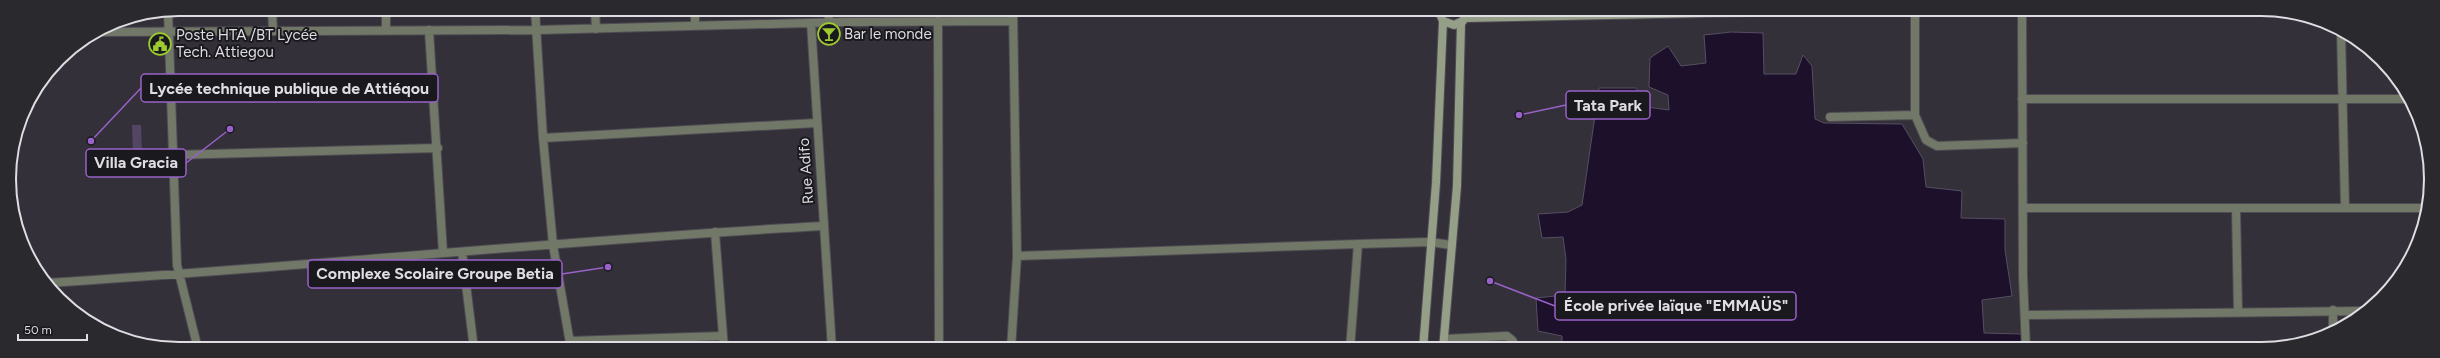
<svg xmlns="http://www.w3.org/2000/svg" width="2440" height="358" font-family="Figtree,sans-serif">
<rect width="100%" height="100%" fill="#333039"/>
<path fill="#524664" d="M132 125H141L142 157H133Z"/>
<path fill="#1c102b" stroke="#564e62" d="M1731 32 1763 33 1764 74H1796L1803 55 1812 66 1815 119 1824 123 1902 124 1923 159 1926 187 1962 191 1961 218 2005 219V250L2012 296 1982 300 1984 333 2022 334V349H1562V336L1538 331 1536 298 1565 295 1566 259 1563 237 1542 238 1538 214 1568 212 1582 205 1599 88H1636L1646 107 1669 110 1668 95 1649 87 1650 58 1668 46 1681 66 1706 63 1704 35Z"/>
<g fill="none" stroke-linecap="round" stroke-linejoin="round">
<g stroke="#4f4c54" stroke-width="10">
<path id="street" d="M272 9 273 30
M535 9 543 138 553 245 571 349
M595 9 596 29
M695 9V25
M828 9 829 22
M1915 9V115L1926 140 1937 146 2023 143
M2022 9 2023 276 2026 349
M168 11 177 265 198 349
M938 21 939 349
M811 23 832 349
M386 30V9
M429 30 443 253
M2341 30 2345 208
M99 32 537 30 844 22 1013 21
M2022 99H2408
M1830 117 1915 115
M543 138 816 123
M173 155 438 148
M2023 208H2426
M2236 208 2238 311
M715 232 724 349
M462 252 474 349
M1017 256 1358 244 1430 242 1451 245
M47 283C306 267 564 240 823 226
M2333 310V332
M2025 315 2364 311
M1444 339 1507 336 1512 340 1517 349
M570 341 723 336
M1011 349 1017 256 1013 9
M1350 349 1358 244"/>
</g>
<g stroke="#4f4c54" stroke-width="10">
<path id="secondary" d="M1438 9 1443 21 1454 25 1463 21 1467 9
M1465 18 1898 9
M1423 349 1436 183 1443 21
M1443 349 1457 186 1461 23"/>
</g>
<use href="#street" stroke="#727868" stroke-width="8"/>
<use href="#secondary" stroke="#959f87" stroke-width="8"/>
</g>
<defs>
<g id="bar-ring" transform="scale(1.15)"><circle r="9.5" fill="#1a191d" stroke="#9dca30" stroke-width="1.5"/><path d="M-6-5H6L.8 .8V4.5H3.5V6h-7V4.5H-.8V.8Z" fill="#9dca30"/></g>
<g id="civic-ring" transform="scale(1.15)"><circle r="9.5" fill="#1a191d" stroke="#9dca30" stroke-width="1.5"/><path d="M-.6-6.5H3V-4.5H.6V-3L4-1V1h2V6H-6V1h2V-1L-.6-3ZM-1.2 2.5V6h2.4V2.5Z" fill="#9dca30"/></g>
</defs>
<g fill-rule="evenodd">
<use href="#bar-ring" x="829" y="34"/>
<use href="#civic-ring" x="160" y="44"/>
</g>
<g text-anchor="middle" stroke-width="4" stroke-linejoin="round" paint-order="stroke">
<g font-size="15" fill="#dfdde3" stroke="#1a191d" text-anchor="start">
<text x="844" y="39">Bar le monde</text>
<text x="176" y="40">Poste HTA /BT Lycée<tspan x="176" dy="17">Tech. Attiegou</tspan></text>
</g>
<g font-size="15" fill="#dfdde3" stroke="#1a191d">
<text transform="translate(806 171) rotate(-94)" y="5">Rue Adifo</text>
</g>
</g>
<path d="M0 0H2440V358H0ZM179 16H2261A163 163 0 0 1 2424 179V179A163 163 0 0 1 2261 342H179A163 163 0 0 1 16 179V179A163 163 0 0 1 179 16Z" fill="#2a292d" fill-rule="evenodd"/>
<path fill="none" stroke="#dfdde3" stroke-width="2" d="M179 16H2261A163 163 0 0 1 2424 179V179A163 163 0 0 1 2261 342H179A163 163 0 0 1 16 179V179A163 163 0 0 1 179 16Z"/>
<path fill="none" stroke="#9961ca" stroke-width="1.5" d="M91 141L141 88M1519 115L1566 105M230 129L186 163M608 267L562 274M1490 281L1555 306"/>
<g fill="#9961ca" stroke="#1a191d" stroke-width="1.5">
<circle cx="91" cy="141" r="4"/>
<circle cx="1519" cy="115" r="4"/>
<circle cx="230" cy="129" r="4"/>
<circle cx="608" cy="267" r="4"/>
<circle cx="1490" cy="281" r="4"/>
</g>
<g fill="#1a191d" stroke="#9961ca" stroke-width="1.5">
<rect x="141" y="74" width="297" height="28" rx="4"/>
<rect x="1566" y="91" width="84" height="28" rx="4"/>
<rect x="86" y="149" width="100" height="28" rx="4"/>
<rect x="308" y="260" width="254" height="28" rx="4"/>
<rect x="1555" y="292" width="241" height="28" rx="4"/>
</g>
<g font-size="16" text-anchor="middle" font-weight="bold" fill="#dfdde3">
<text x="289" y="94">Lycée technique publique de Attiéqou</text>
<text x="1608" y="111">Tata Park</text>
<text x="136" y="168">Villa Gracia</text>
<text x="435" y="279">Complexe Scolaire Groupe Betia</text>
<text x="1676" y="311">École privée laïque "EMMAÜS"</text>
</g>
<path d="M18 334v6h69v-6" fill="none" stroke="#dfdde3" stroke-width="2"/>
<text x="24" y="334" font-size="12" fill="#dfdde3" stroke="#1a191d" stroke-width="3" paint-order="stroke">50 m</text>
</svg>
